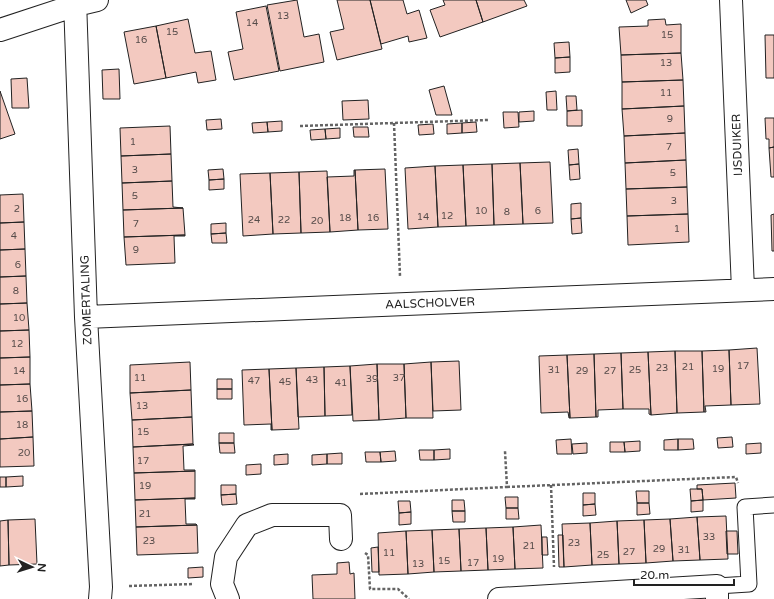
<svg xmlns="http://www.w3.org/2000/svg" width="774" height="599" font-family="'Varela Round',sans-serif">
<rect width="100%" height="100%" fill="#fff"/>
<path fill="#f3c9c0" stroke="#222" d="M297 0 304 37 319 34 324 62 280 71 267 5Z
M337 0H370L382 49 337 60 330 32 344 29Z
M370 0H403L407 14 419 10 427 38 409 42 408 36 381 44Z
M443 0H476L483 22 440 37 430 10 445 5Z
M476 0H524L527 6 483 22Z
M626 0H646L648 5 631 13Z
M266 6 279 71 234 80 228 52 243 49 236 12Z
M188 19 195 53 211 51 216 80 198 83 196 72 166 78 156 26Z
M665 19 666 25 681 24V53L621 55 619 27 648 26V20Z
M156 26 166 78 134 84 124 32Z
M765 35H774V78H766Z
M569 42 570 57 555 58 554 43Z
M681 53 683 80 622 82 621 55Z
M570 57V72L555 73V58Z
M119 69 120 99H103L102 70Z
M27 78 29 108H12L11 79Z
M683 80 684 106 622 109V82Z
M444 86 452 115H436L429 90Z
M0 91 15 134 0 139Z
M556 91 557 110H547L546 92Z
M566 96H576L577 110 567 111Z
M368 100 369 119 343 120 342 101Z
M684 106 685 133 624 136 622 109Z
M582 110V126H567V111Z
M534 111V121L519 122V112Z
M503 112H518L519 127 504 128Z
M765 118H774V147L769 148V139H766Z
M221 119 222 129 207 130 206 120Z
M282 121V131L268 132 267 122Z
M267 122 268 132 253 133 252 123Z
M476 122 477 132 462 133V123Z
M462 123V133L447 134V124Z
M433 124 434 134 419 135 418 125Z
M170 126 171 154 121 156 120 128Z
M353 127H368L369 137H354Z
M340 128V138L326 139 325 129Z
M325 129 326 139 311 140 310 130Z
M685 133 686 160 625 163 624 136Z
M774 147V177H771L769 148Z
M578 149 579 164 569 165 568 150Z
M171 154 172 181 122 183 121 156Z
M686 160 687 187 626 189 625 163Z
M550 162 553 223 523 224 520 163Z
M520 163 523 224 494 225 492 164Z
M492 164 494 225 466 226 463 165Z
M579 164 580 179 570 180 569 165Z
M463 165 466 226 438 227 435 166Z
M435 166 438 227 408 229 405 168Z
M223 169 224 179 209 180 208 170Z
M385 169 388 229 358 230 355 170Z
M354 170H355L358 230 330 232 327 177 354 176Z
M327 171 330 232 301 233 299 172Z
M299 172 301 233 273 234 270 173Z
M270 173 273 234 243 236 240 174Z
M224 179V189L209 190V180Z
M172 181 173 207 183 208 123 210 122 183Z
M687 187 688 214 627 216 626 189Z
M23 194 24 222 0 223V195Z
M581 203V218L571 219V204Z
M183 208 185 235 124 237 123 210Z
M688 214 689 242 628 245 627 216Z
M774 214V251H772L771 215Z
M581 218 582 233 572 234 571 219Z
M24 222 25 249 0 250V223Z
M226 223V233L211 234V224Z
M226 233 227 243H212L211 234Z
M185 235V236H174L175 263 126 265 124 237Z
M25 249 26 276 0 277V250Z
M26 276 27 303 0 304V277Z
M27 303 29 330 0 331V304Z
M29 330 30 357 0 358V331Z
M757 348 760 404 731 405 729 350Z
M729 350 731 405 705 406 706 412H704L702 351Z
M675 351 677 413 651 415 648 352Z
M675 351H702L704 412 677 413Z
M648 352 651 415 649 414V409H623L621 353Z
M621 353 623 409 598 410V417H596L594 354Z
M594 354 596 417 570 418 567 355Z
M567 355 570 418H569L568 412 541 413 539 356Z
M30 357V384L0 385V358Z
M459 361 461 410 433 411 431 362Z
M190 362 191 390 130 393V365Z
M431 362 433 418H406L404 364Z
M377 364H404L406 418 379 420Z
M377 364 379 420 353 421 350 366Z
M350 366 352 415 325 416 324 367Z
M324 367 325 416 298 417 296 368Z
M296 368 299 429 272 430 269 369Z
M269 369 272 430H271V424L244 425 242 370Z
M217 379H232V389H217Z
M30 384 32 411 0 412V385Z
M217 389H232V399H217Z
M191 390 192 417 132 420 130 393Z
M32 411 33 437 0 439V412Z
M192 417 193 444 133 447 132 420Z
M219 433H234V443H219Z
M33 437 34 466 0 467V439Z
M732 437 733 447 718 448 717 438Z
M571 439 572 454H557L556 440Z
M678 439V450H664V440Z
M678 439H693L694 449 678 450Z
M640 441V451L625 452 624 442Z
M610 442H624L625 452H610Z
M219 443H234L235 453H220Z
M587 443V453L573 454 572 444Z
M761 443V453L746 454V444Z
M193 444 194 445 183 446 184 470H195V471L134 473 133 447Z
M450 449V459L434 460V450Z
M419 450H434V460H420Z
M395 451 396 461 381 462 380 452Z
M365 452H380L381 462H366Z
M342 453V464H327V454Z
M288 454V464L274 465V455Z
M327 454V464L312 465V455Z
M261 464V474L246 475V465Z
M195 471V498L135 500 134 473Z
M23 476V486L6 487V477Z
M0 477H6V487H0Z
M735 483 736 498 703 500 702 489H697V485Z
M221 485H236V494L221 495Z
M690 489H702L703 500 691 501Z
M636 491H649V503H637Z
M583 493H595V504L583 505Z
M236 494 237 504 222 505 221 495Z
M505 497H518V508H506Z
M195 498V499H185L186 524H196L197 525 136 527 135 500Z
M452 500H464L465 511H452Z
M703 500V511L691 512V501Z
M398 501H410L411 512 399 513Z
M637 503H649L650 514 637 515Z
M595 504 596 515 583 516V505Z
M506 508H518L519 519H506Z
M452 511H465V522H453Z
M411 512V524L399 525V513Z
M726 516 728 559 700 560 697 517Z
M697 517 700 560 673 561 670 519Z
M35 519 37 564 9 565 8 520Z
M670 519 673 561 646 563 644 520Z
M8 520 9 565 0 566V521Z
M644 520 646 563 619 564 617 521Z
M617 521 619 564 592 565 590 523Z
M590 523 592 565 564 567 562 524Z
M197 525 198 553 137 555 136 527Z
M541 525 543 568 515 569 513 527Z
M513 527 515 569 488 570 486 528Z
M486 528 488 570 461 571 459 529Z
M459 529 461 571 434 572 432 530Z
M432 530 434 572 408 574 406 531Z
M406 531 408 574 379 575 378 533Z
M726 531H737L738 554H727Z
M558 535H563L564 567H559Z
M542 537H547L548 555H542Z
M378 547 379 572H372L371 548Z
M349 562 350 574 354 573 355 599H313L312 575 337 574V563Z
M203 567V577L188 578V568Z"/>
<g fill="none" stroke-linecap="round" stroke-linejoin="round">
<g stroke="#222" stroke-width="17">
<path id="lane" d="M717 586 749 584 745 507 774 505"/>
</g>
<g stroke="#222" stroke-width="24">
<path id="street" d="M75 0 86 317 101 587 100 599
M731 0 743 290
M0 30 76 5 97 0
M86 317 774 289
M228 599 222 584 226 557 247 525 272 515H340L341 539
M499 599 717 586V599"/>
</g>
<path stroke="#646464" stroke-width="2.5" stroke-dasharray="3 2" stroke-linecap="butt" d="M394 123 400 276
M300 126 488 120
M551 485 554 567
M507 487 736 477 738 483
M360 494 507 487 505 451
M365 553 368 555 370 589H398L409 599
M129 586 194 584"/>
<use href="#lane" stroke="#fff" stroke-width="15"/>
<use href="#street" stroke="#fff" stroke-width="22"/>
</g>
<g text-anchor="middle" stroke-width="3" stroke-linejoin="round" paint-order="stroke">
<g font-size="10" fill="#564c4a">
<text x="283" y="19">13</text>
<text x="252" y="26">14</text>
<text x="172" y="35">15</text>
<text x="667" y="38">15</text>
<text x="141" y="43">16</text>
<text x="666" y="66">13</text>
<text x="666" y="96">11</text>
<text x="670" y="122">9</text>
<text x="133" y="145">1</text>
<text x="669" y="150">7</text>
<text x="135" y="173">3</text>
<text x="673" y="176">5</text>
<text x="135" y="199">5</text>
<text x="674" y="204">3</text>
<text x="17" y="212">2</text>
<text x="481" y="214">10</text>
<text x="538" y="214">6</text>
<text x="507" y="215">8</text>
<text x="447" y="219">12</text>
<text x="423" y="220">14</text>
<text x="345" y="221">18</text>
<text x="373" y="221">16</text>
<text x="254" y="223">24</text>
<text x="284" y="223">22</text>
<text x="317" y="224">20</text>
<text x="136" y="227">7</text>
<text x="677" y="232">1</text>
<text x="14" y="239">4</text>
<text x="136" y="253">9</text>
<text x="18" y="268">6</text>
<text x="16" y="294">8</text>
<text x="19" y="321">10</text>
<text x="17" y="347">12</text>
<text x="743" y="369">17</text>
<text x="688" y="370">21</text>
<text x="662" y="371">23</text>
<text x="718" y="372">19</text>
<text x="554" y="373">31</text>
<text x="635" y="373">25</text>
<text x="19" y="374">14</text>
<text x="582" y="374">29</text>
<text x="610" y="374">27</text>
<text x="140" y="381">11</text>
<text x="399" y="381">37</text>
<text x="372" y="382">39</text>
<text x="312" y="383">43</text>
<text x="254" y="384">47</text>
<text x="285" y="385">45</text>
<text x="341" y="386">41</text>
<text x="22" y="402">16</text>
<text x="142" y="409">13</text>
<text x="22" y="428">18</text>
<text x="143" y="435">15</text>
<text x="24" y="456">20</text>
<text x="143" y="464">17</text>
<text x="145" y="489">19</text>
<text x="145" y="517">21</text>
<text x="709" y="540">33</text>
<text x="149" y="544">23</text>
<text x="574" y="546">23</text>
<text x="529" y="549">21</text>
<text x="659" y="552">29</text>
<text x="684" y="553">31</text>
<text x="629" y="555">27</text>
<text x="389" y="556">11</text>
<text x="603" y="558">25</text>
<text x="498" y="562">19</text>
<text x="444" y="564">15</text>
<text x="473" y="566">17</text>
<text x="418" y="567">13</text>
</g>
<g font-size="12" fill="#222" stroke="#fff">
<text transform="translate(737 145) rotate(-92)" y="4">IJSDUIKER</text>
<text transform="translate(86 300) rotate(-92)" y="4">ZOMERTALING</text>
<text transform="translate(430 303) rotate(-2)" y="4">AALSCHOLVER</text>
</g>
</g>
<g transform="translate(32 567) rotate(94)" stroke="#ffffff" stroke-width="3" paint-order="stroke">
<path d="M0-3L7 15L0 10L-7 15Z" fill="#222222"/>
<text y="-6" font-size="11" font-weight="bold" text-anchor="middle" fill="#222222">N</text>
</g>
<path d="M634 579v6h100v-6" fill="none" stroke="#222222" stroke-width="2"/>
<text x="640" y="579" font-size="12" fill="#222222" stroke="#ffffff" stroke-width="3" paint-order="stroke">20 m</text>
</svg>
